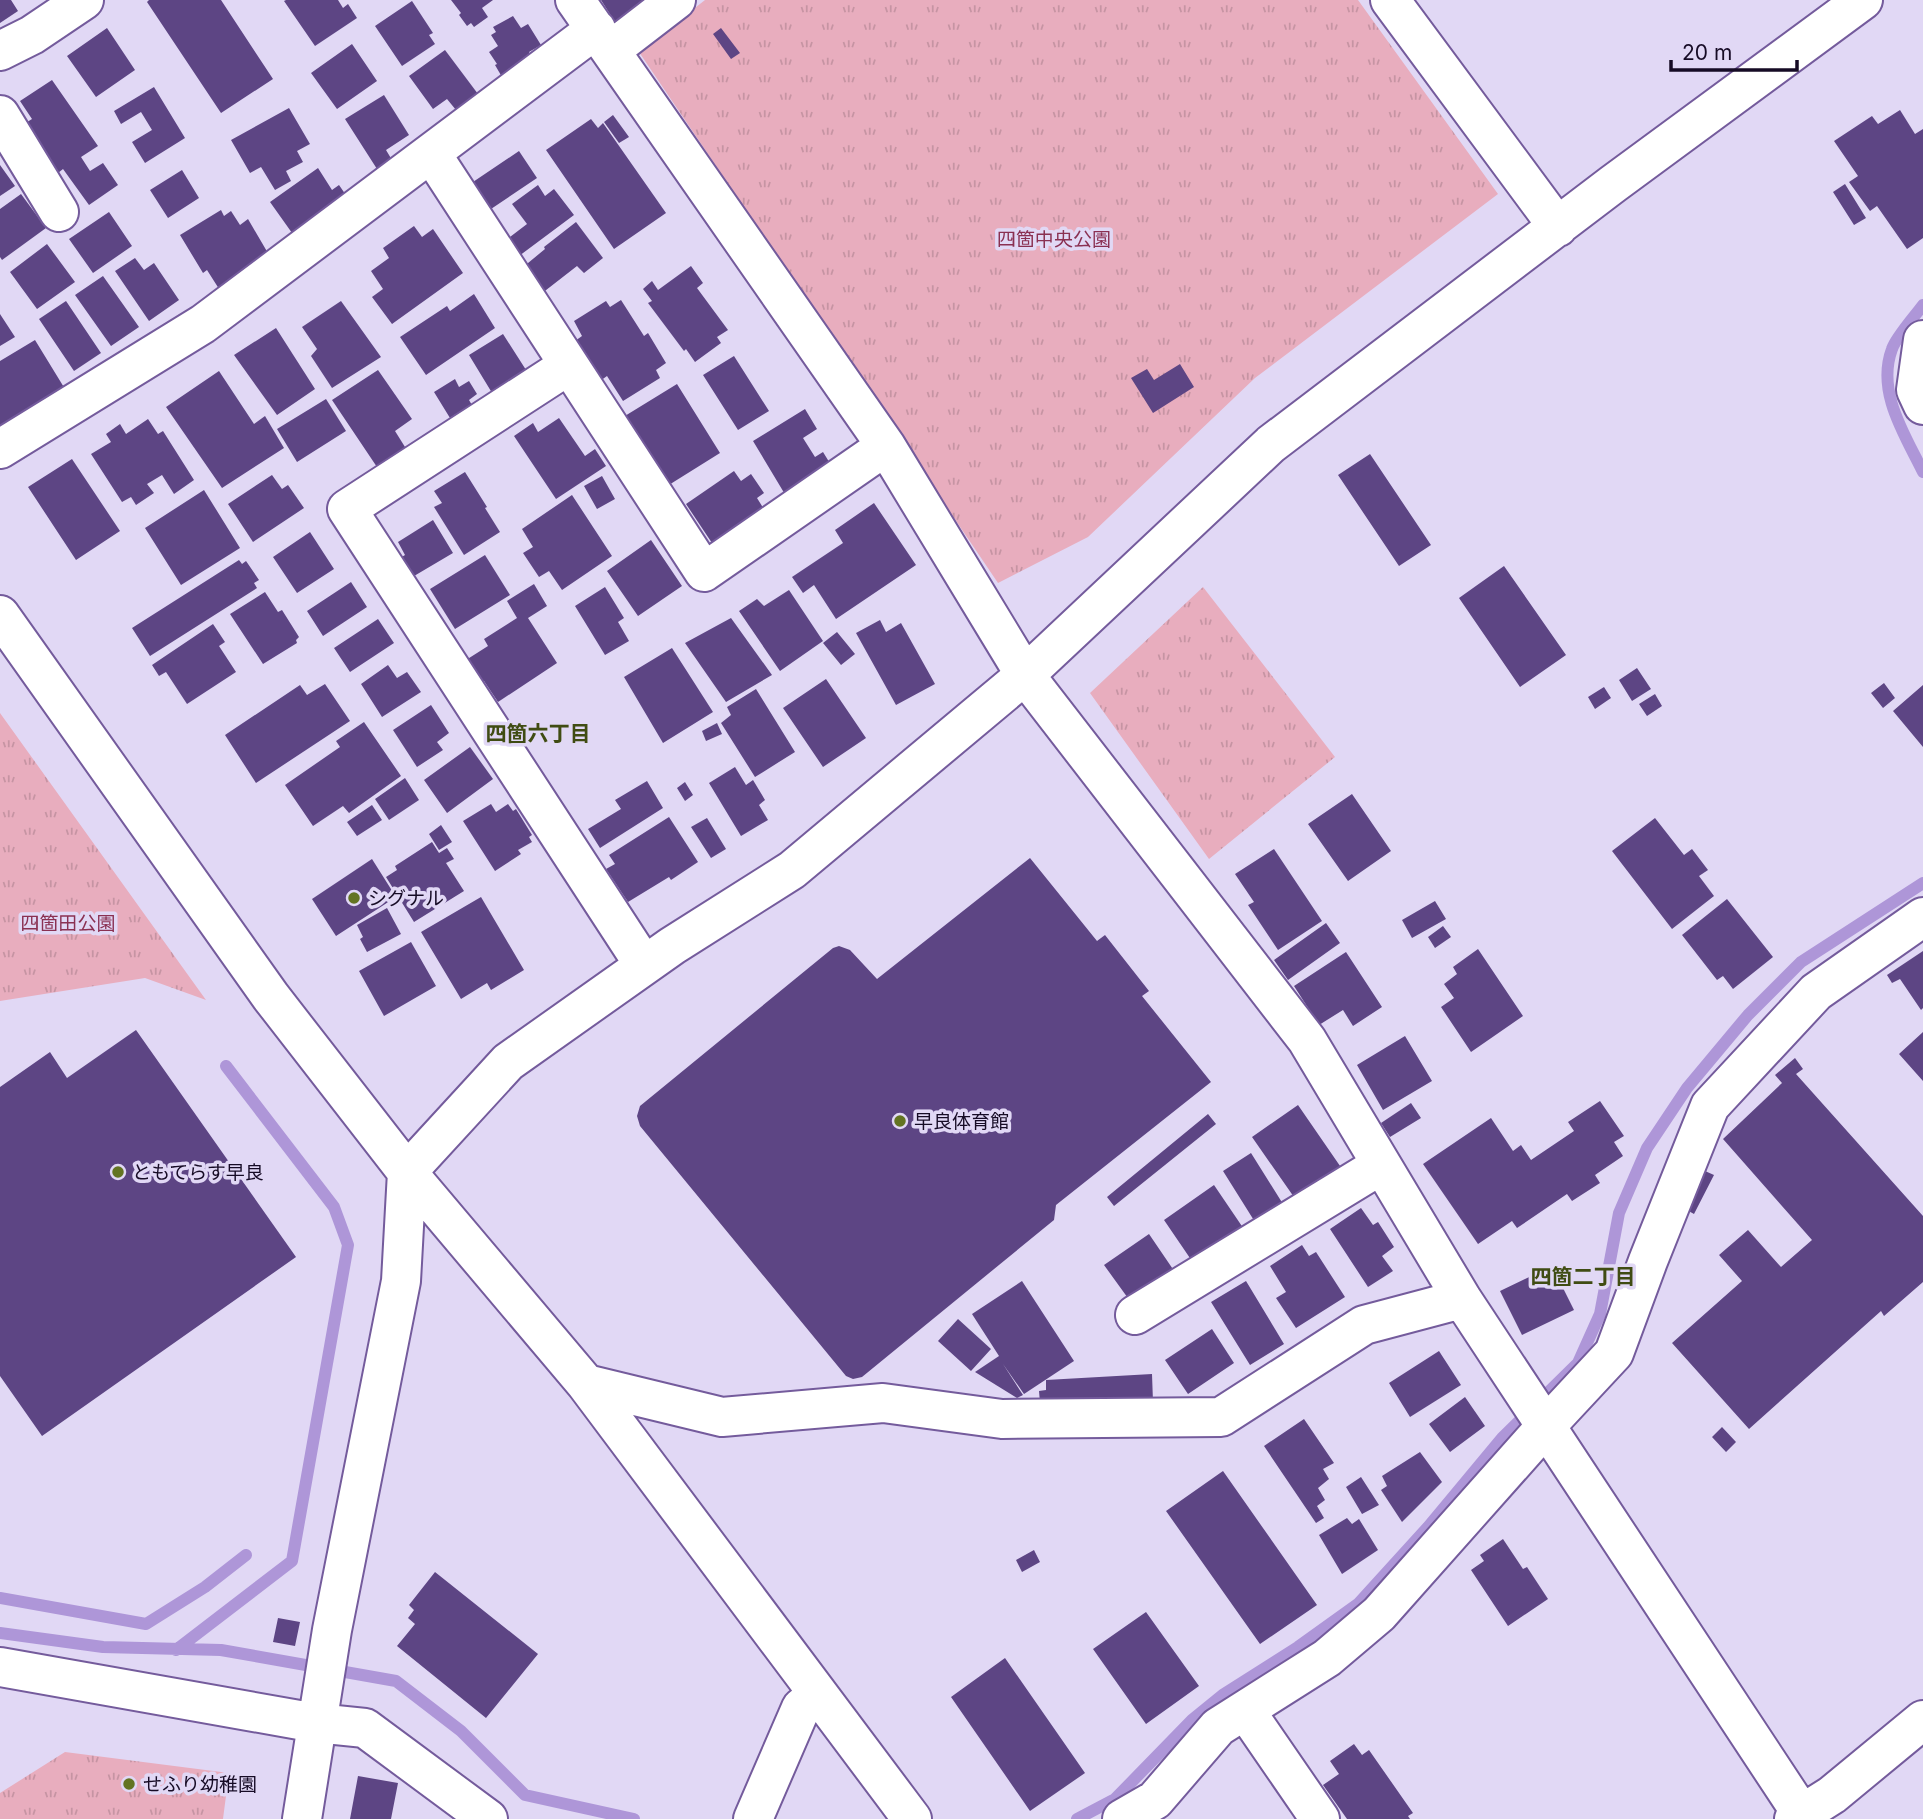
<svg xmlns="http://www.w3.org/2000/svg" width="1923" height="1819" font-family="Inter,'Noto Sans JP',sans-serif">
<defs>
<pattern id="park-tufts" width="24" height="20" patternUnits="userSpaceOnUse" patternTransform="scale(1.75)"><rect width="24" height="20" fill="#e8adbe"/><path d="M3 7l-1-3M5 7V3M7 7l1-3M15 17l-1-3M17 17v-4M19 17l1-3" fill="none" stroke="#c694a3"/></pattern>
</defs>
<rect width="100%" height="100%" fill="#e1d8f5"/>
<path fill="url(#park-tufts)" d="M705 0H1358L1498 194 1255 378 1088 537 998 583 639 52Z
M1203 587 1335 757 1209 859 1090 693Z
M0 713 206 1000 145 978 0 1001Z
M65 1752 229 1773 223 1819H0V1793Z"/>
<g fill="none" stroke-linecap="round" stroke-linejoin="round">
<path stroke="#ae96d8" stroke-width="12" d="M1923 305C1915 316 1896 337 1892 349 1876 392 1905 435 1923 472
M0 1598 146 1624 205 1587 246 1555
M0 1633 103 1647 221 1650 396 1681 461 1731 525 1795 634 1819
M176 1650 292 1561 348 1245 334 1207 226 1066
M1077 1819 1115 1799 1192 1720 1224 1694 1298 1647 1358 1604 1428 1527 1502 1438 1578 1363 1600 1314 1619 1213 1647 1148 1687 1088 1748 1015 1801 962 1923 883"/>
</g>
<path fill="#5d4584" d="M0 0H11L18 11 0 23Z
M149 0H221L273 79 221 113 147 2Z
M286 0H338L343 8 348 4 357 18 315 46 284 1Z
M451 0H493L482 8 488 17 474 27 471 23 467 26 459 15 461 13Z
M601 0H648L615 22Z
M412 1 433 33 429 35 435 44 402 66 375 26Z
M513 16 521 28 528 24 541 45 529 52 536 64 502 77 495 65 497 64 489 52 498 46 491 35 496 32 493 27Z
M107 28 135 70 96 97 67 56Z
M721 28 740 53 731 59 713 34Z
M352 44 377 81 337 109 311 73Z
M445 50 478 94 456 110 447 99 433 109 409 76Z
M52 80 98 146 81 157 90 171 103 163 118 185 89 205 63 169 58 173 24 124 32 119 20 101Z
M154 87 185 138 145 163 132 142 152 130 141 112 121 124 114 111Z
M384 95 409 135 386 150 392 160 377 169 345 119Z
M289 108 310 144 297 151 303 162 286 171 291 181 275 190 261 167 250 173 231 140Z
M1900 110 1915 134 1923 129V238L1907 249 1877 206 1870 211 1849 182 1858 176 1834 141 1872 116 1878 124Z
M613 115 629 137 619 143 604 122Z
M591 119 598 128 603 123 666 213 614 249 546 150Z
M519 151 537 178 488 211 470 184Z
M0 165 15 186 0 196Z
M318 168 332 190 339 185 348 198 302 247 270 202Z
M182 170 199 198 168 218 150 190Z
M1845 184 1866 218 1854 225 1833 192Z
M538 185 545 196 554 189 574 215 519 256 506 240 527 224 512 204Z
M21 194 46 228 2 260 0 257V209Z
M221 210 224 216 231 211 240 225 248 219 272 260 221 292 207 270 203 273 180 235Z
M109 212 132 246 93 273 69 239Z
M576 222 603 258 584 273 577 266 541 294 522 268 545 249 544 247Z
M414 226 422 237 433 229 463 273 392 324 372 297 383 289 371 271 389 258 383 248Z
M47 244 75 282 37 309 10 272Z
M135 258 144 270 154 263 179 300 149 321 115 271Z
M691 266 703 283 697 288 728 330 717 337 721 343 695 362 686 349 684 351 648 303 652 301 643 289 652 281 658 290Z
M103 276 139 327 111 346 75 295Z
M474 294 495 328 426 375 400 337 447 306 450 311Z
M621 300 644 336 648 333 666 363 656 370 660 378 623 401 607 376 600 381 575 341 582 336 574 321 606 301 610 307Z
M66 301 101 353 74 371 39 319Z
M341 301 381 357 332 388 311 356 317 349 302 327Z
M0 314 15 337 0 346Z
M276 328 315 389 277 415 234 355Z
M503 334 535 384 500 406 469 355Z
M35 340 65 389 0 429V361Z
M734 356 769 411 738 430 703 375Z
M1180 364 1194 387 1153 413 1131 378 1147 369 1154 380Z
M378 370 412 419 395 431 410 455 381 473 332 400Z
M219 371 254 424 265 416 284 448 222 488 166 407Z
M455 379 459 387 469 381 477 394 469 400 476 412 461 422 456 414 450 418 434 392Z
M677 384 720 453 664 488 620 419Z
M326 399 346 431 297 462 277 429Z
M805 409 817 429 803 438 815 457 823 452 831 465 789 501 753 441Z
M559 418 585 456 595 449 606 466 556 499 514 436 533 423 538 432Z
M148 419 158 434 163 431 194 480 174 494 162 475 147 484 154 493 136 505 131 497 122 502 91 454 111 442 106 434 120 424 126 434Z
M1370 454 1431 545 1399 566 1338 475Z
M72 459 120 531 76 560 28 487Z
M734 471 741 481 751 474 764 493 757 498 770 519 714 546 686 504Z
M465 472 487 507 485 508 500 532 464 555 434 507 442 503 434 491Z
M272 475 282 489 288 485 304 508 253 542 228 504Z
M602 476 615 499 597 509 584 486Z
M204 490 240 548 181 585 145 528Z
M572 495 612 556 562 590 549 571 539 577 523 553 533 547 522 529Z
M874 503 916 565 836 619 814 585 803 593 792 577 843 543 835 530Z
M433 520 453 553 409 579 397 560 405 555 398 542Z
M310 532 334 569 297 593 273 557Z
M651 540 682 586 638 616 607 571Z
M485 555 510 595 455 629 430 589Z
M239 560 242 564 246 561 259 580 254 583 257 588 150 656 132 628Z
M1504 566 1566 655 1520 687 1459 598Z
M351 582 367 607 323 636 307 611Z
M534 584 547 606 528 618 557 663 498 702 484 681 482 684 466 660 488 646 484 639 517 618 507 601Z
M605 587 624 618 618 622 629 641 605 655 575 606Z
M789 590 823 641 780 671 739 611 757 599 764 606Z
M265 592 278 612 282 610 299 637 296 640 297 643 263 664 230 614Z
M731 618 772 675 726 702 685 643Z
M378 619 394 643 350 672 334 648Z
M880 620 886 632 901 623 935 684 896 705 856 633Z
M213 624 225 642 219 646 236 672 187 704 166 672 159 676 152 665Z
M837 632 855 654 841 665 823 643Z
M672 648 713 712 663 743 624 677Z
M388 665 397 678 407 672 421 692 382 717 361 684Z
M1637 668 1651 689 1632 701 1619 680Z
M826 679 866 738 823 767 783 708Z
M1884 683 1895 698 1883 708 1871 693Z
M325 684 350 721 256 783 225 735 300 685 307 695Z
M1923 685V747L1893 711Z
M1604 687 1611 698 1595 709 1588 697Z
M756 689 795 752 755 777 721 723 731 715 727 707Z
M1655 694 1662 706 1647 716 1639 704Z
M431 705 449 733 437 742 443 750 417 767 393 730Z
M364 722 401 776 349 813 343 806 313 826 285 785 340 747 336 741Z
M717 723 722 734 706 741 702 731Z
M470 747 493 779 447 813 424 780Z
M735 767 746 785 753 780 765 800 759 805 768 820 741 836 709 783Z
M405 778 419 800 389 820 375 799Z
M647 781 663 808 600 848 588 829 621 809 615 800Z
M685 782 693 795 685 801 677 788Z
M1352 794 1391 851 1348 881 1308 824Z
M491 804 496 812 508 804 513 811 516 809 532 835 529 837 532 842 518 850 521 854 495 871 463 821Z
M372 805 382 820 357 836 347 822Z
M669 817 698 862 671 880 669 877 628 902 606 869 615 864 609 855Z
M707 818 726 849 711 858 691 827Z
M1655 818 1684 855 1692 849 1708 870 1699 876 1714 896 1672 929 1612 851Z
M441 825 452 842 439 850 429 834Z
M432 842 439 853 447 848 454 859 446 863 464 891 414 922 386 877 397 870 395 866Z
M1274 849 1322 921 1278 950 1248 905 1254 902 1235 874Z
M1030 858 1097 941 1105 935 1149 991 1142 996 1211 1082 1056 1205 1054 1220 862 1377 853 1379 846 1376 640 1126 637 1116 640 1106 833 948 839 946 850 950 877 979Z
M372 859 396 897 336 936 312 899Z
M481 897 524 970 491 990 487 983 461 999 421 932Z
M1727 899 1773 957 1733 989 1723 976 1717 980 1682 935Z
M1435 901 1446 919 1412 938 1402 920Z
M387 908 401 934 367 952 360 939 363 937 357 925Z
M1326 923 1340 943 1288 980 1274 960Z
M1443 926 1451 937 1435 948 1428 937Z
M411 942 436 986 384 1016 359 971Z
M1478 949 1523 1016 1471 1052 1441 1007 1454 998 1444 984 1457 974 1453 967Z
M1923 951V1008L1921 1010 1900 979 1892 983 1887 975Z
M1346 952 1382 1007 1353 1026 1343 1010 1319 1025 1294 986Z
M136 1030 296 1257 42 1436 0 1376V1087L50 1052 67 1078Z
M1923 1032V1081L1899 1054Z
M1405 1036 1432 1081 1383 1110 1357 1065Z
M1795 1058 1803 1069 1796 1074 1923 1216V1282L1884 1316 1881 1311 1749 1429 1672 1343 1742 1281 1719 1255 1748 1230 1781 1267 1812 1240 1723 1139 1782 1083 1775 1075Z
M1600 1101 1624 1136 1614 1142 1623 1156 1595 1175 1600 1183 1572 1201 1567 1194 1517 1228 1512 1221 1478 1244 1423 1164 1491 1118 1513 1151 1521 1145 1531 1160 1574 1131 1568 1122Z
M1411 1103 1421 1118 1390 1137 1381 1123Z
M1298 1105 1349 1179 1303 1210 1252 1137Z
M1208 1114 1216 1124 1114 1206 1107 1197Z
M1251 1153 1288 1212 1260 1230 1223 1171Z
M1705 1171 1714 1175 1694 1214 1685 1209Z
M1214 1185 1252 1241 1194 1264 1164 1220Z
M1361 1208 1373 1225 1378 1222 1394 1247 1382 1256 1393 1271 1368 1287 1330 1229Z
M1149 1234 1181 1281 1138 1312 1104 1265Z
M1302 1245 1309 1256 1316 1252 1345 1297 1296 1328 1276 1298 1286 1292 1270 1266Z
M1552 1266 1574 1310 1522 1335 1500 1291Z
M1022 1281 1074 1361 1024 1394 1003 1364 1023 1395 1017 1398 975 1372 999 1356 972 1314Z
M1246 1281 1284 1344 1250 1365 1211 1302Z
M958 1319 991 1349 971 1371 938 1341Z
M1212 1329 1234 1363 1188 1394 1165 1360Z
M1439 1351 1461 1385 1410 1417 1389 1383Z
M1152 1374 1153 1402 1040 1403 1039 1391 1046 1390V1380Z
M1465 1397 1485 1426 1450 1452 1429 1424Z
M1304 1419 1334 1463 1323 1469 1329 1479 1318 1488 1325 1500 1317 1506 1324 1518 1316 1523 1264 1446Z
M1722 1427 1736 1442 1726 1452 1712 1437Z
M1420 1452 1442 1482 1402 1522 1381 1490 1387 1486 1382 1476Z
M1223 1471 1317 1605 1260 1644 1166 1511Z
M1361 1477 1379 1505 1362 1514 1346 1487Z
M1347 1518 1352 1524 1359 1519 1378 1550 1342 1574 1319 1535Z
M1503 1539 1523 1569 1527 1567 1548 1599 1508 1626 1471 1570 1484 1561 1480 1555Z
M1034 1550 1040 1562 1022 1572 1016 1560Z
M435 1572 538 1654 486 1718 397 1646 415 1624 408 1618 414 1610 409 1605Z
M1146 1612 1199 1686 1146 1724 1093 1649Z
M278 1618 300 1622 295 1646 273 1642Z
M1005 1658 1085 1773 1030 1811 951 1697Z
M1354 1744 1362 1755 1369 1750 1413 1813 1408 1816 1410 1819H1347L1323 1785 1339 1774 1330 1761Z
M358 1776 398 1783 391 1819H350Z"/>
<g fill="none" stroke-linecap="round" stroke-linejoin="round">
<g stroke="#745b9c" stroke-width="42">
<path id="minor" d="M575 0 886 446 1025 675 1307 1040 1462 1299 1805 1819
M1390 0 1558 227
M611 50 676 0
M0 51 32 35 84 0
M0 115 59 212
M431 153 704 572 886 446
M1923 340 1916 390 1923 405
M569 365 347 509 644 965
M0 449 203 324 596 29
M0 615 271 997 407 1172 586 1384 912 1819
M1135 1315 1381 1165
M586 1384 722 1417 883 1403 1002 1419 1221 1417 1364 1325 1462 1299
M0 1667 316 1723 365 1728 488 1819
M1245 1710 1320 1819
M302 1819 332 1630 401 1281 407 1172 508 1062 672 946 792 870 1025 675 1271 444 1613 184 1863 0
M753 1819 801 1708 818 1694
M1122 1819 1155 1800 1218 1727 1327 1658 1379 1614 1546 1426 1614 1353 1648 1261 1710 1106 1816 992 1923 917
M1794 1819 1832 1795 1923 1720"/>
</g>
<use href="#minor" stroke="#fff" stroke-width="38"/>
</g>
<g fill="#637422" stroke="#e1d8f5" stroke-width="2.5">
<circle cx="354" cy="898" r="7"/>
<circle cx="900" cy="1121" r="7"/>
<circle cx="118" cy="1172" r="7"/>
<circle cx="129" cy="1784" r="7"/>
</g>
<g text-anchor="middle" stroke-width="7" stroke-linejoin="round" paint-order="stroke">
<g font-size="19" fill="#8a3052" stroke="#e1d8f5">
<text x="1054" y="246">四箇中央公園</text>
<text x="68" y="930">四箇田公園</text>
</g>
<g font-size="19" fill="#160b25" stroke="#e1d8f5" text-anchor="start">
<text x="368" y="905">シグナル</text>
<text x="914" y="1128">早良体育館</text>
<text x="132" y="1179">ともてらす早良</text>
<text x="143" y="1791">せふり幼稚園</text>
</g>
<g font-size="21" font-weight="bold" fill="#404c13" stroke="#e1d8f5">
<text x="538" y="741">四箇六丁目</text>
<text x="1583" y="1284">四箇二丁目</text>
</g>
</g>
<path d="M1671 60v10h126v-10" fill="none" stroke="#160b25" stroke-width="3.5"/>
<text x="1682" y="60" font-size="21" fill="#160b25" stroke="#e1d8f5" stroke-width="5" paint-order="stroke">20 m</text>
</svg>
